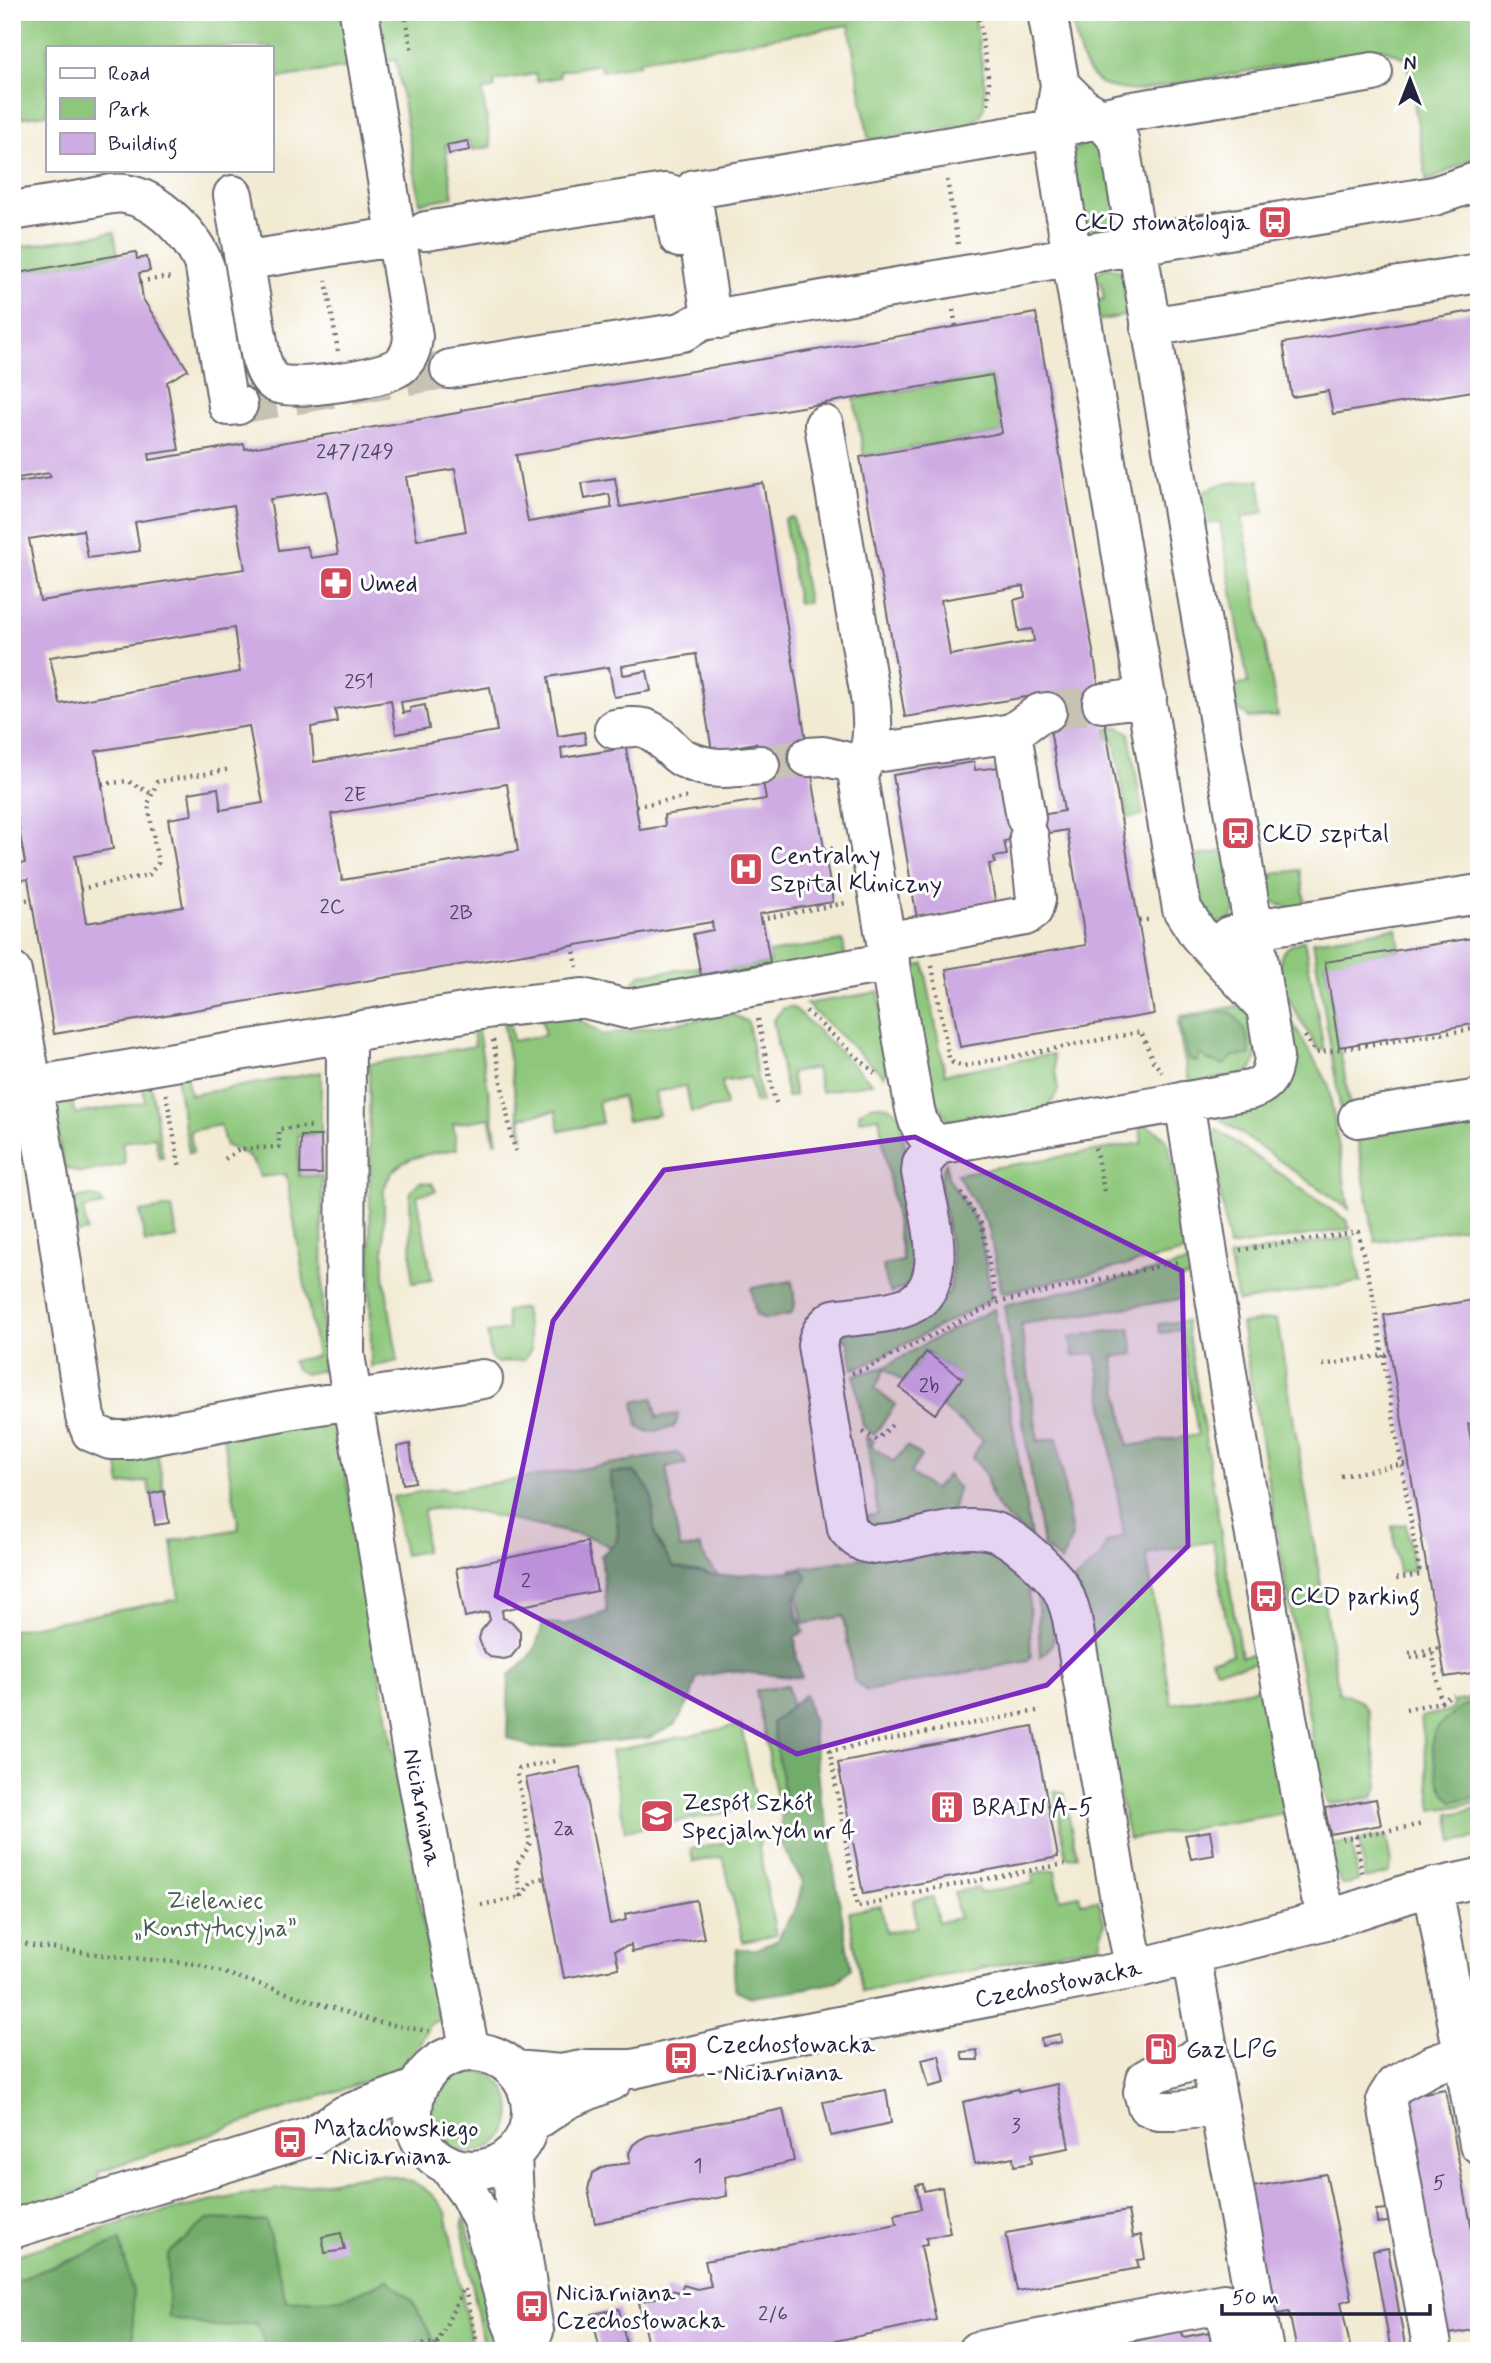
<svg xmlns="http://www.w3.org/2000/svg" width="1491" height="2363" font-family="Mynerve,sans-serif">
<rect width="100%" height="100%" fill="#fff"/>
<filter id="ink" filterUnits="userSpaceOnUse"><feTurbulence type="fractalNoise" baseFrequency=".0143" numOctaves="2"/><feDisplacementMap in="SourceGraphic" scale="14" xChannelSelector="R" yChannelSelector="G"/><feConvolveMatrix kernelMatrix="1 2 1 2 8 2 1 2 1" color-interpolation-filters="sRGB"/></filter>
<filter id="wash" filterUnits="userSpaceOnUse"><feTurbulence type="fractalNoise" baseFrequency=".00686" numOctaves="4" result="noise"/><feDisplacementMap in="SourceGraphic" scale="28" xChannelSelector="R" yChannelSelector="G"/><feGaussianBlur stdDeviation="1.57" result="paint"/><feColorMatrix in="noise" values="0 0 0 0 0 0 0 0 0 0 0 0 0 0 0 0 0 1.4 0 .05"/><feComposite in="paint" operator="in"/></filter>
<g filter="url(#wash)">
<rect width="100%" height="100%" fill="#f2ead3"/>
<path fill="#8ec77b" stroke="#58745b" stroke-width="2" d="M12 12H974L985 85 984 107 981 115 967 125 872 140 868 137 849 25 640 60V64L601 71 600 64 559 71 560 77 537 81 535 74 494 81 495 88 482 91 491 147 472 150 469 141 445 145 453 197 420 203 396 60 271 79V47H47V114L12 119Z
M1071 12H1479V155L1427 182 1407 59 1381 48 1135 91C1126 89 1115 89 1107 86 1079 76 1076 37 1071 12Z
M1090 141 1105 147 1121 218 1115 233 1087 234 1071 156 1076 148Z
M114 232 118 255 12 274V248Z
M1109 267 1124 272 1136 314 1095 321 1092 302 1104 299 1101 282 1090 284 1101 270Z
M992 375 1002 433 864 456 854 399Z
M1259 480 1264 512 1242 517 1278 716 1249 718 1231 703 1226 688 1248 683 1220 522 1197 525C1197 518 1195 508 1197 502 1204 481 1242 482 1259 480Z
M793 517 808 602 798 604 784 519Z
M1119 727 1129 733 1143 815 1128 818 1114 740 1108 739 1107 729Z
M1231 850 1239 902 1231 920 1212 924 1201 921 1186 858Z
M1300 870 1306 909C1277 907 1269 905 1258 876Z
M1397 928 1400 950 1325 963 1354 1129 1344 1130 1313 941Z
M1304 940 1324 1049 1319 1050C1307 1030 1265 972 1285 950 1289 945 1297 943 1304 940Z
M843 941 846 963 637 994 633 988V982L640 975 699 967 701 974 770 963 768 953Z
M924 964 945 1074 1053 1054 1058 1090 1055 1098 1043 1111 951 1129V1122L927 1091 910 975 918 966Z
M879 992 888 1069 884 1076 806 1004Z
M1238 1006 1251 1014C1255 1035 1264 1057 1248 1074L1194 1082 1188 1078 1178 1026 1180 1016Z
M788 1007H793L872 1083 821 1092 816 1068 791 1073 795 1096 787 1097 773 1020 784 1008Z
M1284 1008 1328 1083 1349 1209 1217 1117C1232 1110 1249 1112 1264 1105 1303 1089 1288 1040 1284 1008Z
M541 1014 573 1016 603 1035 732 1014 748 1022 761 1102 755 1103 750 1077 722 1082 726 1106 691 1112 686 1086 655 1092 659 1115 627 1121 622 1097 598 1101 602 1123 560 1131 556 1111 521 1117 524 1137H522L503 1020 509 1019 513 1041 545 1035Z
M477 1025 497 1142H494L490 1118 453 1124 457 1149C427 1155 394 1154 384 1189V1276L398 1361 371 1367 369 1064 475 1046 472 1026Z
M321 1072V1134L298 1135 299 1176H322L323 1370 305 1374 296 1369 292 1361 317 1356 286 1174 260 1177C255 1159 244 1151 226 1146L220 1125 190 1131 193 1152 189 1153 176 1076 186 1074 190 1095Z
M150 1080 163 1157 159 1158 155 1137 122 1142 125 1164 81 1173 63 1167 54 1100 70 1094 75 1114 145 1102 142 1082Z
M879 1105 890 1107 900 1116 925 1263 922 1280 891 1293 886 1284 883 1265 903 1261 879 1117 859 1120V1113L869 1106Z
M1479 1114V1225L1375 1242 1357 1138 1367 1132Z
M1139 1123C1151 1127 1164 1133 1169 1145L1186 1252 1002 1293 988 1225 957 1174 1142 1143Z
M1216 1129 1347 1221 1350 1229 1229 1247 1211 1136Z
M946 1161 948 1177 979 1226 992 1299 867 1364 853 1369 848 1340 827 1343 830 1336 933 1309 950 1291 952 1259 940 1179Z
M420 1182 432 1183 436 1191 417 1195 432 1280 412 1283 410 1196 412 1189Z
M92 1196 100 1199 103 1205 83 1209 87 1231 68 1235 67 1209 79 1198Z
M172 1207 177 1238 145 1243 140 1212Z
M1352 1237 1361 1282 1238 1302 1229 1256Z
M1193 1262 1195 1275 1179 1279 1181 1299 1021 1324 1038 1441 1057 1438 1072 1537 1061 1562 1043 1546 1004 1305Z
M792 1281 795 1304 791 1314 766 1319 756 1315 751 1288Z
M524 1308 531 1349 524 1360 497 1363 491 1358 487 1333 508 1330 506 1311Z
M994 1309 1031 1538C1019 1528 1002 1517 995 1503 984 1482 993 1478 972 1458L983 1440 941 1407 961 1378 927 1352 904 1383 885 1368 875 1389 895 1405 874 1435 863 1426 854 1375 885 1367 930 1341Z
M1268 1320H1277L1339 1693C1353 1697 1361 1697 1368 1712L1379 1785 1373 1797 1328 1804 1320 1780 1241 1324Z
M1186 1321 1241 1656 1262 1653 1259 1663 1216 1670 1211 1659 1232 1655 1213 1541 1146 1554 1171 1704 1264 1687 1299 1811 1129 1839 1073 1581 1102 1556 1106 1543 1124 1536 1096 1353 1073 1356 1070 1337 1130 1328 1134 1354 1113 1357 1128 1446 1198 1435 1182 1330 1160 1333 1159 1324Z
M653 1398 657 1417 678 1414 677 1421 674 1427 649 1432 638 1426 634 1402Z
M314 1421 337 1427 440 2020 429 2024C422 2046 409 2060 390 2073L98 2172 100 2185 12 2212V1630L179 1599 172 1541 239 1529 223 1435Z
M866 1437 874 1441 871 1446 894 1462 907 1446 921 1456 910 1473 934 1490 947 1475 958 1488 953 1508 947 1514 875 1530 858 1518 878 1514Z
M156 1446 164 1491 150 1494 148 1481 121 1485 116 1453Z
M677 1453 684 1458 686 1464 666 1467 680 1549 700 1546 707 1563 720 1576 709 1597 593 1538 453 1507 424 1510 425 1551 404 1555 393 1497 440 1488 451 1490Z
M1406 1524 1414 1570 1399 1572 1392 1526Z
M954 1543 985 1546 1028 1573 1031 1657 1028 1661 866 1691 854 1680 843 1616 803 1624 792 1569Z
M1037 1583C1051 1605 1067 1639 1040 1657Z
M787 1685 810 1797 778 1803 756 1691Z
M1479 1697V1803L1432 1810 1421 1717 1452 1710 1453 1702Z
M741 1725 757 1807 625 1831 611 1751Z
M1054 1791 1064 1794 1077 1856 1067 1858Z
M1479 1809V1837L1453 1842 1449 1814Z
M742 1828 754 1831 760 1838 759 1849 776 1935 743 1942 723 1857 693 1862 691 1849 731 1841 736 1830Z
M1386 1836 1391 1862 1389 1873 1365 1879 1359 1840Z
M1352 1842 1358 1881 1343 1885 1334 1871 1330 1845Z
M1055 1870 1060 1899 1079 1895 1081 1903 1098 1900 1104 1922 1100 1945 862 1992 849 1912 881 1906 886 1932 917 1927 913 1900 933 1897 938 1922 959 1918 954 1892 977 1888 980 1893 1033 1883 1032 1874Z
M429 2111a41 41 0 1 1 82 0a41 41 0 1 1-82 0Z
M372 2175C405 2175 427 2183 446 2212L473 2351H12V2256L154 2214 242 2195Z
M464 2219 509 2351H484L462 2225Z"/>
<path fill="#72ac6b" stroke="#4a6753" stroke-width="2" d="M1222 1012H1231C1244 1026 1250 1036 1250 1055L1234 1056 1224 1065 1208 1060 1201 1054 1197 1062 1188 1059 1180 1024 1184 1018Z
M634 1472C661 1498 649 1502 655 1533 657 1544 668 1557 673 1567L720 1576 803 1570 807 1577 795 1599 797 1615 804 1632 795 1637 797 1659 802 1678 730 1671 697 1677 690 1700 676 1724 649 1738 533 1748 507 1737 509 1675C532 1660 536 1649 543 1623L565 1624 607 1612 601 1556 617 1541 618 1527 610 1473Z
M805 1694 812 1720 820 1799 830 1830 834 1871 851 1968 837 1982 782 1993 751 1997 736 1990 733 1977 737 1949H756L778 1940 786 1923 796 1908 803 1882 779 1841 784 1791 772 1723Z
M1479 1702V1797L1452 1801C1442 1792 1438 1781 1436 1768 1431 1739 1427 1735 1450 1716 1462 1706 1463 1705 1479 1702Z
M208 2219 266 2221 286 2301 342 2299 388 2280 412 2301 440 2351H267L257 2323 214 2327 168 2317V2254Z
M120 2241 133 2291V2351H12V2282Z"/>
<g id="blocks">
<path fill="#ceabe2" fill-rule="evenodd" d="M468 141 470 150 449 154 447 145Z
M136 252 137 259 147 257 150 271 139 273 143 299 188 370 167 382 179 450 149 454 150 460 244 444 245 449 457 413 462 412 461 410 1036 313 1154 1014 960 1047 946 969 1086 945 1067 830 1004 841 1007 855 994 857 995 863 989 864 996 907 917 919 893 775 974 762 975 770 999 767 1008 821 1064 811 1044 694 905 717 860 457 1002 433 992 375 516 455 528 522 612 508 609 494 585 499 582 483 615 478 620 507 763 483 833 902 759 914 761 923 763 922 770 962 701 975 693 934 713 930 712 922 54 1034 28 879 12 881V865L25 863 16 811 12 812V483L51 477 49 473 17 478 12 447V274ZM455 469 466 531 417 540 406 477ZM327 491 338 554 311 558 307 546 279 550 270 499ZM234 505 245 569 40 601 29 539 83 530 88 558 140 551 135 522ZM1024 586 1025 597 1014 600 1019 631 1032 629 1034 641 950 655 941 600ZM234 628 240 672 60 704 50 657ZM696 654 712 751 756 743 766 799 664 815 665 826 640 830 626 748 562 758 561 748 586 744 584 732 558 736 548 677 609 667 614 697 651 691 647 671 623 675 622 666ZM490 687 497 731 314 762 311 727 337 722 335 709 391 700 396 734 429 728 425 705 410 708V712L403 713 401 702ZM249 726 263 803 221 810 218 788 189 793 192 815 168 819 183 907 86 923 75 856 113 849 96 751ZM507 784 518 851 342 880 331 814Z
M1479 310V390L1333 414 1328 391 1292 397 1283 343Z
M1479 937V1023L1339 1047 1325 962Z
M301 1136H321L322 1174H300Z
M1479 1299V1423L1468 1424 1479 1486V1672L1445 1677 1384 1315Z
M926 1352 962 1378 935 1414 900 1388Z
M410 1444 415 1482 403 1484 397 1447Z
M164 1491 169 1523 155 1525 150 1494Z
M587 1542 597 1591 502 1610 503 1618 511 1621 520 1631V1646L511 1657 504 1659 490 1657 484 1652 479 1639 481 1631 490 1620 488 1612 465 1617 456 1568Z
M1033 1726 1058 1857 863 1894 838 1763Z
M580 1767 610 1924 626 1920 625 1914 696 1900 704 1938 632 1952 631 1945 615 1950 619 1968 564 1978 526 1778Z
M1376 1799 1381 1825 1330 1834 1325 1808Z
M1210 1831 1214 1855 1191 1859 1185 1835Z
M1060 2034 1062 2042 1042 2046 1041 2038Z
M977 2050 978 2060H963L961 2052Z
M939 2055 945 2083 929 2087 922 2059Z
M1057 2084 1069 2148 1031 2155 1032 2163 1014 2166 1013 2157 975 2164 963 2102 1018 2089 1019 2092Z
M1445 2089 1479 2267V2329L1444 2335 1399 2098Z
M886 2090 891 2123 831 2136 823 2102Z
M783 2109 794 2161 725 2177 727 2196 595 2223 588 2189 592 2173 605 2166 630 2163 629 2153 633 2145 639 2140 647 2136Z
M1326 2174 1352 2299 1341 2302 1351 2351H1297L1289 2312 1266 2316 1241 2189Z
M923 2184 924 2191 942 2187 950 2233 926 2238 927 2245 921 2246 936 2320 787 2351H649L639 2302 664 2296 666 2288 681 2293 683 2285 697 2289 711 2286 705 2261 897 2224 895 2214 921 2209 916 2185Z
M1387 2209 1388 2222 1377 2223 1376 2210Z
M1128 2211 1133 2237 1141 2235 1145 2259 1137 2260 1139 2268 1017 2291 1006 2233Z
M341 2233 345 2250 325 2253 322 2237Z
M1388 2248 1406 2351H1391L1373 2251Z
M619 2309 628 2351H600L592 2314Z
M1181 2331 1184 2337 1209 2332 1213 2351H1089Z"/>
</g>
</g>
<g filter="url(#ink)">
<use href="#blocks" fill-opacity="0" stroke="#6b6870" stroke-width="2"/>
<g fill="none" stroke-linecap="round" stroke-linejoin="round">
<path stroke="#c8c2b5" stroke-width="38" stroke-dasharray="38 19" stroke-linecap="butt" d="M238 405 450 369
M1047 712 1102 703
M760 765 808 757"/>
<g stroke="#6b6870" stroke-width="42">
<path id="minor" d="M1047 12 1060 85 1053 129 1075 280 1182 909 1199 935 1265 1006
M233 195 261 359C264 367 267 377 274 382 289 393 387 378 401 365 410 356 412 348 413 336L359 12
M12 211C37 207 62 203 87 199 99 197 113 192 125 194 159 199 195 238 205 268L228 406 238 405
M426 231 665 193 670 194 672 198 679 238
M261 258 380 239
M722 319 713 315 710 310 692 194 695 189 1053 129 1127 112 1373 72
M1150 327 1479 273
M450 369 682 332 702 321 1137 245 1434 196 1479 181
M824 425 871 703C872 719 874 735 869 751 865 761 860 767 858 778L911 1088C916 1113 915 1128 937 1145L1250 1090C1268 1084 1272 1075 1274 1057L1238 833 1119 140 1100 118 1082 107 1060 85
M1102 703 1147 697
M614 729C642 725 648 725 668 745 673 750 678 756 685 759 712 772 731 768 760 765
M1012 733 1040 713 1047 712
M868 754 1012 733 1026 818
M808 757 823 756 860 765
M1229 936 1254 929 1479 894
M886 942 1025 916 1033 910 1036 899 1029 837
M12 972 51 1190 85 1417 91 1432 110 1440H129L288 1410 483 1379
M346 1034 345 1355 410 1741 470 2052
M32 1086 487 1009 582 998 627 1009 890 962
M1184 1101 1234 1417 1298 1779 1320 1894 1330 1919
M1358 1118 1479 1099
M937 1145 922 1163 921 1172C928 1209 954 1286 908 1306 886 1315 857 1315 834 1319 824 1326 819 1333 817 1345L847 1528C854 1537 862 1544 873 1544 910 1545 954 1522 991 1531 1008 1535 1023 1549 1036 1560 1057 1580 1065 1589 1072 1618L1119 1894 1135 1969
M1433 1887 1479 2144
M1191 1956 1264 2351
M1207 2049 1190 2062 1158 2072 1146 2079 1143 2092 1147 2106 1159 2111H1175L1219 2106
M413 2111a59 59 0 1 1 118 0a59 59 0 1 1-118 0Z
M515 2070 561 2074 588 2069H633L730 2047 1135 1969 1330 1919 1410 1893 1479 1878
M529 2125 566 2100 613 2080
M512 2154 514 2200 534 2331
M447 2164 469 2194 483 2222 510 2318 523 2351
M12 2229 312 2136 345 2115 417 2088
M977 2351 1224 2303 1233 2351
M1433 2351 1386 2099 1395 2085 1433 2065 1463 2054"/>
</g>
<path stroke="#6b6870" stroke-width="4.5" stroke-dasharray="2 5" stroke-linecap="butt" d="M405 12 412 53
M978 12 989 82 988 108
M947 180 958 244
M326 280 338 351
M140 281 174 277
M953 310 956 327
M102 784 128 781 152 794
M12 794H14
M636 806 690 797
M824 850 835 848V846
M80 889 149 875 158 863 148 804 157 782 231 769
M19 901 32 899
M760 919 846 903
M1139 921 1152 919
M573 945 577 967
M932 966 949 1058 953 1063 963 1066 1141 1032 1153 1061 1162 1072
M806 1011 875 1073
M758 1019 774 1098 778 1107
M1305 1036 1316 1053 1479 1028
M493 1040 512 1139 516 1151
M166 1094 180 1168
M1095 1148 1105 1195
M225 1159 239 1149 279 1147V1129L314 1126
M961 1193 982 1225 996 1303 1177 1262
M1240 1250 1358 1232 1373 1296 1420 1575 1396 1579
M1323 1365 1391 1354
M852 1373 866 1369 996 1303
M863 1432 877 1440 895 1422
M1341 1476 1409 1463
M1409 1653 1440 1648
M1441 1702 1453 1694
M1406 1709 1441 1702 1433 1654 1410 1658
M1037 1711 830 1751 857 1907 882 1902 890 1897 1065 1864
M1356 1836 1362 1875
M1342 1839 1423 1824
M521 1897 516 1866 528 1848 530 1842 517 1774 519 1769 559 1760
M481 1905 521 1897 532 1881 545 1878
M12 1940 34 1946 119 1957 197 1964 376 2022 433 2032
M465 2289 479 2351
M388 2351 438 2342 464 2287
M431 2351 437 2342"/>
<use href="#minor" stroke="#fff" stroke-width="38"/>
</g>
</g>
<path fill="#7b2cbf" fill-opacity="0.2" stroke="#7b2cbf" stroke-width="5" stroke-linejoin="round" d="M915 1137 1182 1271 1188 1546 1047 1685 797 1754 496 1596 553 1321 664 1170Z"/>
<defs>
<g id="bus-square" transform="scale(1.75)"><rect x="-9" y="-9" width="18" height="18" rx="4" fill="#d1495b" stroke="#fff"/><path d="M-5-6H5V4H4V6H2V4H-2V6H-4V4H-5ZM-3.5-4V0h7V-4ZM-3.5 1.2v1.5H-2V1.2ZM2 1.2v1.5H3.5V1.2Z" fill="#fff"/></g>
<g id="pharmacy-square" transform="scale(1.75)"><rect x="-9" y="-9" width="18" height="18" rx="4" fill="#d1495b" stroke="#fff"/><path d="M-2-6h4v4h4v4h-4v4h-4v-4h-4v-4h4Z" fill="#fff"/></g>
<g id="hospital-square" transform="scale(1.75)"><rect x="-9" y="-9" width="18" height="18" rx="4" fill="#d1495b" stroke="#fff"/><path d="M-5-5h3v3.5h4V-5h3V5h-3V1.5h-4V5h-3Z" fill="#fff"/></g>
<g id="building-square" transform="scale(1.75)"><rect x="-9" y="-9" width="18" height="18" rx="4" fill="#d1495b" stroke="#fff"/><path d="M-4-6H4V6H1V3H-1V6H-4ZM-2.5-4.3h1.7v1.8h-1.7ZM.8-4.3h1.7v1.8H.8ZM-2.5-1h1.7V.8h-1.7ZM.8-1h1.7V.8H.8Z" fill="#fff"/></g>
<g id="school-square" transform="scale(1.75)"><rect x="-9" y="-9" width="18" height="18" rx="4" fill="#d1495b" stroke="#fff"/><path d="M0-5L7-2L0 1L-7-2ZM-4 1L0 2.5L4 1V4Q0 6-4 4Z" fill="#fff"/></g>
<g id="fuel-square" transform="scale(1.75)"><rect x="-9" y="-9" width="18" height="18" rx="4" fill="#d1495b" stroke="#fff"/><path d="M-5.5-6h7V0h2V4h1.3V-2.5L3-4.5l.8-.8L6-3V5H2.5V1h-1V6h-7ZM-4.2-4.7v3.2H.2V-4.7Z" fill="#fff"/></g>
</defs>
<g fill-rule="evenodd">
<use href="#bus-square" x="1275" y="222"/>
<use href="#pharmacy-square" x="336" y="583"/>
<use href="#bus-square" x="1238" y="833"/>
<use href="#hospital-square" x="746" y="869"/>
<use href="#bus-square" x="1266" y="1596"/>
<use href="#building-square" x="947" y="1807"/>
<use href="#school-square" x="657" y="1816"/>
<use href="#fuel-square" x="1161" y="2049"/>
<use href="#bus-square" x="681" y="2058"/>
<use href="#bus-square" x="290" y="2142"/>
<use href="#bus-square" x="532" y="2306"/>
</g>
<g text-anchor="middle" stroke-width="6" stroke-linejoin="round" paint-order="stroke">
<g font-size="21" fill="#4d4465">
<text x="355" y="458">247/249</text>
<text x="359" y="688">251</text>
<text x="355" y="801">2E</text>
<text x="332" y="913">2C</text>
<text x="461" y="919">2B</text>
<text x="929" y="1392">2b</text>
<text x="526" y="1587">2</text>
<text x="564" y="1835">2a</text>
<text x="1016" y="2132">3</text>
<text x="698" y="2172">1</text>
<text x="1439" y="2189">5</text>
<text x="773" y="2320">2/6</text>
</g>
<g font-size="24" fill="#22223b" stroke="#fff" text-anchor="start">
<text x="1250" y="230" text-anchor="end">CKD stomatologia</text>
<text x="360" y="591">Umed</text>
<text x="1262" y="841">CKD szpital</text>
<text x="770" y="863">Centralny<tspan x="770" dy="28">Szpital Kliniczny</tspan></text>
<text x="1290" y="1604">CKD parking</text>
<text x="682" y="1810">Zespół Szkół<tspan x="682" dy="28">Specjalnych nr 4</tspan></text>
<text x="972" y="1815">BRAIN A-5</text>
<text x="706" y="2052">Czechosłowacka<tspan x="706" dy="28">- Niciarniana</tspan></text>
<text x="1186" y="2057">Gaz LPG</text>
<text x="314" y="2136">Małachowskiego<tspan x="314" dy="28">- Niciarniana</tspan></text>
<text x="556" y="2300">Niciarniana -<tspan x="556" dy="28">Czechosłowacka</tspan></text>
</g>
<g font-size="24" fill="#22223b" stroke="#fff">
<text transform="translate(423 1807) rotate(79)" y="8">Niciarniana</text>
<text transform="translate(1058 1983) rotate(-11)" y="8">Czechosłowacka</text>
</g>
<g font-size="24" fill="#485c51" stroke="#fff">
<text x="215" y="1908">Zieleniec<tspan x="215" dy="28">„Konstytucyjna”</tspan></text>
</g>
</g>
<rect width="1491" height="2363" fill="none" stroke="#fff" stroke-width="42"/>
<rect x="46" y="46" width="228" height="126" fill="#ffffff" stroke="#a7a7b1" stroke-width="2"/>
<rect x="60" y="68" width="35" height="10" fill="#ffffff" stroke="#a7a7b1" stroke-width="2"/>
<text x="108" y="80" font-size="21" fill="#22223b">Road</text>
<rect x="60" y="98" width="35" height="21" fill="#8ec77b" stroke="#a7a7b1" stroke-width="2"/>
<text x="108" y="116" font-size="21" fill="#22223b">Park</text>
<rect x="60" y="133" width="35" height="21" fill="#ceabe2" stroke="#a7a7b1" stroke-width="2"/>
<text x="108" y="150" font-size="21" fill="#22223b">Building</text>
<g transform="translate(1410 80)" stroke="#ffffff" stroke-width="5" paint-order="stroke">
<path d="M0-5L12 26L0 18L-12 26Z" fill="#22223b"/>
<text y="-10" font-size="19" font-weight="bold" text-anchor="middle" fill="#22223b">N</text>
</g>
<path d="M1222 2304v10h208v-10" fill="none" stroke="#22223b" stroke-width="3.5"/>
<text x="1232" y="2304" font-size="21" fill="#22223b" stroke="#ffffff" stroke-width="5" paint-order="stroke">50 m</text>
</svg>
